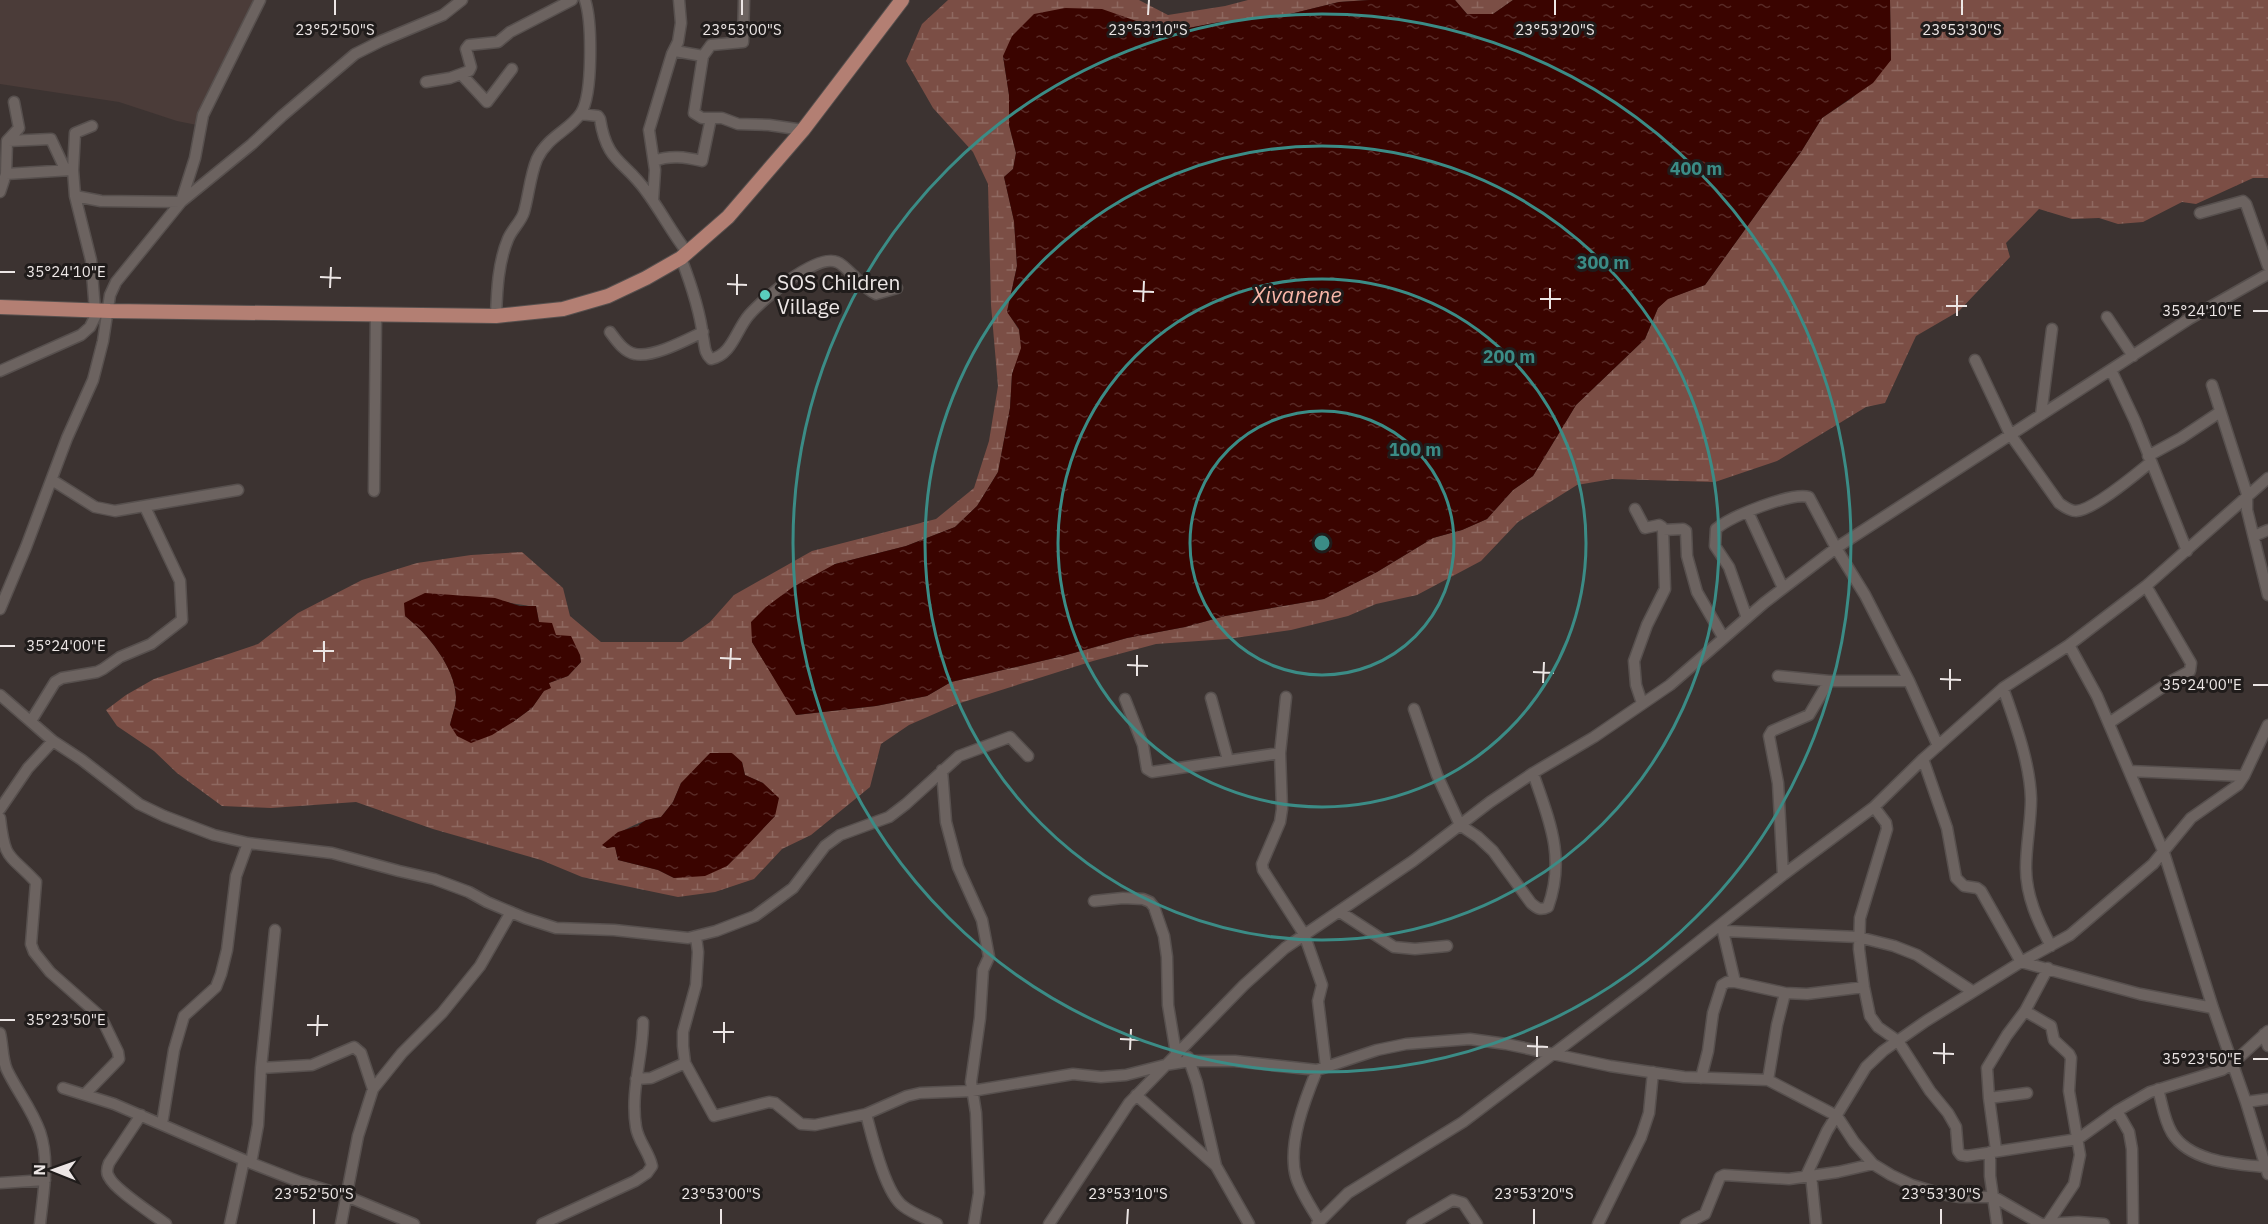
<svg xmlns="http://www.w3.org/2000/svg" width="2268" height="1224" font-family="'IBM Plex Sans',sans-serif">
<defs>
<pattern id="wetland-marsh" width="20" height="14" patternUnits="userSpaceOnUse" patternTransform="scale(1.5)"><rect width="20" height="14" fill="#7b4e45"/><path d="M1 5h8M5 5V1M11 12h8M15 12V8" fill="none" stroke="#8e6860"/></pattern>
<pattern id="water-ripples" width="26" height="14" patternUnits="userSpaceOnUse" patternTransform="scale(1.5)"><rect width="26" height="14" fill="#3a0400"/><path d="M2 4q2-2 4 0t4 0M15 11q2-2 4 0t4 0" fill="none" stroke="#572925"/></pattern>
</defs>
<rect width="100%" height="100%" fill="#3c3331"/>
<path fill="#4b3c39" d="M0 0H256L197 125 177 121 119 102 0 84Z"/>
<path fill="url(#wetland-marsh)" fill-rule="evenodd" d="M948 0H1139L1168 15 1225 6 1248 0H1369L1339 2 1290 14 1214 23 1173 31 1142 23 1003 56 1009 95V125L1016 153 1013 169 1004 177 1014 221 1017 266 1007 311 1019 330 1022 348 1012 374 1010 408 998 472 977 506 955 527 906 546 835 564 752 642 797 715 876 706 927 696 951 682 1063 656 1127 638 1185 627 1225 616 1324 599 1377 572 1433 538 1462 530 1487 519 1513 490 1533 476 1576 405 1645 339 1658 308 1667 299 1705 285 1801 152 1822 118 1852 98 1891 60 1890 0H2268V178H2253L2196 204 2182 202 2143 222 2118 224 2099 218 2072 219 2039 209 2006 243 2010 257 1959 311 1916 336 1885 403 1866 407 1777 461 1715 482 1612 479 1577 485 1518 522 1481 561 1417 595 1376 604 1348 616 1291 630 1227 639 1156 644 1093 661 957 704 909 725 881 744 870 787 811 835 782 849 754 879 715 892 678 897 582 877 541 860 433 829 356 802 271 808 222 806 177 773 154 751 117 726 106 710 126 695 154 679 258 644 298 613 362 580 417 563 471 555 522 552 563 588 570 616 601 642H682L710 622 734 595 812 551 936 519 974 488 989 441 998 386 991 305 988 184 973 152 933 108 906 61 922 24ZM476 597C497 598 515 606 536 606L539 622 580 655 581 662 568 676 549 683 532 708 513 722 450 725C452 716 456 706 456 697 455 667 427 633 405 616ZM742 762 745 775 763 783 775 816 727 866 674 878 658 870 618 860 615 846 607 848 603 845C619 831 640 820 661 817L673 802 681 783Z
M1455 0H1513L1493 14H1467Z"/>
<path fill="url(#water-ripples)" d="M1369 0H1455L1467 14H1493L1513 0H1890L1891 60 1873 83 1822 118 1801 152 1705 285 1668 299 1658 308 1645 339 1576 405 1533 476 1513 490 1487 519 1462 530 1433 538 1377 572 1324 599 1225 616 1185 627 1127 638 1063 656 951 682 927 696 876 706 796 715 752 642 751 622 766 607 793 587 835 564 906 546 955 527 977 506 998 472 1010 408 1012 374 1021 348 1019 329 1007 312 1017 266 1014 221 1004 177 1013 169 1016 153 1009 125V95L1003 56 1012 36 1034 14 1065 8 1102 9 1142 23 1173 31 1214 23 1290 14 1339 2Z
M425 593 495 598 520 606H536L539 622 552 623 556 635 571 636 580 655 581 662 568 676 549 683 551 688 544 691 532 708 513 722 492 735 471 743 457 736 450 725C452 716 456 706 456 697 455 667 427 633 405 616L404 603Z
M710 753H732L742 762 745 775 763 783 779 798 775 816 745 848 727 866 705 876 674 878 658 870 618 860 615 847 607 848 602 845 618 832 637 826 646 820 661 817 673 802 681 783Z"/>
<g fill="none" stroke-linecap="round" stroke-linejoin="round">
<g stroke="#57504e" stroke-width="13">
<path id="minor" d="M744 0 743 42 711 45 703 56 694 113 702 118H722L738 124 769 125 803 130
M675 51 703 56
M461 74 487 102 512 69
M426 82 450 78 469 71 471 67 466 49 469 45 498 42 510 32 572 0
M581 114 598 116 600 119C607 163 624 160 646 191 661 211 672 233 687 252
M92 126 75 133 73 170 75 196 91 260 95 311
M8 141 51 139 65 169
M654 161C670 155 685 157 702 161L711 118
M6 174 71 170
M0 192 6 174 7 141 19 128 14 102
M75 196 101 201 181 202 252 144 282 116 355 54 381 41 443 15 462 0
M653 200 655 170 649 130 672 54 678 42 681 23 679 0
M2200 213 2243 201 2246 204 2268 266
M681 258C691 284 700 310 703 337 705 346 704 353 711 359 732 355 736 330 749 315 762 300 816 253 837 262 848 266 860 287 876 294L897 288
M496 316C497 290 498 263 508 239 512 229 521 222 524 212 529 194 530 176 537 159 548 136 570 130 581 113 593 94 592 21 585 0
M2107 317 2133 356
M610 332C616 340 624 352 635 354 653 358 686 340 703 332
M1975 360 2010 434 2059 503C2065 507 2070 511 2076 511 2094 510 2136 474 2151 462
M2111 370 2135 421 2187 551
M0 371 81 335 90 327 98 311
M2212 385 2247 494V510L2268 595
M2041 415 2052 329
M2148 456 2181 438 2220 412
M52 480 95 507 115 511 238 490
M374 491 376 315
M1635 509 1645 528 1659 525 1662 527 1663 530 1683 529 1686 531 1687 556 1697 592 1723 637
M1748 512 1783 588
M2254 536 2268 530
M0 609 26 547 67 438 93 380 103 341 110 295 116 282 181 202 195 158 203 115 260 0
M1747 618 1729 567 1715 546 1716 529C1731 516 1791 492 1809 497L1836 548 1865 595 1909 681 1938 746
M2069 645 2097 696 2164 853 2213 1008 2246 1102 2268 1174
M1778 676 1829 681H1909
M2003 688C2015 723 2030 762 2031 799 2031 822 2026 845 2026 868 2026 896 2038 922 2051 946
M0 695 53 741 82 760 139 804 164 816 214 835 248 843 332 853 399 871 434 879 469 892 487 902 525 918 556 928 614 930 688 938 716 931 755 916 793 888 825 846 840 835 889 817 906 804 959 756 1010 737 1028 756
M1286 697 1280 753 1282 809 1280 822 1262 864 1263 870 1304 934 1322 985 1318 1001 1326 1067
M1211 698 1228 760
M1125 699 1143 745 1147 769 1152 772 1280 753
M1642 703 1636 685 1634 661 1647 625 1665 589 1663 530
M1414 709 1437 775 1460 825 1478 837 1493 851 1531 903C1537 908 1540 911 1548 907 1566 857 1549 820 1533 773
M31 721 55 682 62 678 97 672 103 669 120 657 151 644 182 620 180 581 145 507
M2109 723 2173 680 2190 671 2191 663 2146 586
M1923 759 1947 828 1956 878 1964 886 1977 888 1981 891 2021 962 2070 935 2153 864 2191 818 2238 785 2244 776 2268 725
M942 770 946 822 958 867 982 920 989 957 983 970 980 1018 971 1082 976 1113 979 1193 974 1224
M2129 771 2244 776
M1874 807 1886 823 1887 829 1860 918 1859 949 1864 987 1870 1016 1878 1027 1898 1041 1930 1091 1948 1113 1956 1127 1958 1151 1961 1155 1967 1156 2078 1139 2117 1111 2150 1092 2222 1070 2233 1063 2268 1031
M0 809 28 768 53 741
M0 818C5 862 9 853 36 882L31 944 34 952 50 972 101 1017 118 1052 119 1059 85 1094
M1783 875 1778 783 1769 736 1772 731 1809 715 1829 681
M1094 901 1123 898 1143 899 1150 902 1154 907 1164 936 1167 957 1168 1005 1176 1053
M1340 912 1394 947 1415 949 1447 946
M1722 927 1735 982
M1724 931 1858 937 1894 946 1917 955 1972 991
M696 937 698 952 696 985 683 1032V1046L685 1063 714 1116 769 1102 775 1103 801 1124 815 1125 866 1114 907 1096 920 1093 972 1091 1073 1074 1101 1077 1126 1075 1165 1065 1190 1061H1235L1317 1070 1377 1050 1406 1044 1470 1039 1506 1044 1610 1066 1684 1077 1768 1080 1837 1116 1854 1142 1873 1164 1891 1175 1912 1185 1942 1194 1960 1197H1994L2041 1224
M2025 1011 2051 1026 2054 1040 2069 1054 2071 1058 2069 1091 2080 1155 2074 1184 2048 1223
M0 1033C3 1045 2 1059 7 1070 17 1091 32 1109 40 1132 50 1162 43 1193 40 1224
M2264 1034 2268 1046
M1188 1057 1197 1083 1216 1166 1249 1224
M261 1068 312 1065 354 1047 361 1053 373 1089
M1317 1070C1305 1099 1287 1145 1296 1177 1301 1193 1311 1207 1320 1222
M1701 1078 1708 1051 1713 1013 1722 985 1727 982H1735L1785 993
M636 1079 651 1078 685 1063
M1768 1080 1777 1025 1785 993 1807 994 1864 987
M63 1088 114 1104 251 1163 300 1182 346 1196 414 1224
M2158 1089C2162 1103 2164 1120 2172 1133 2190 1162 2235 1164 2265 1167
M1136 1095 1216 1166
M1989 1098 1987 1068 2007 1035 2025 1011 2048 968
M2246 1102 2268 1099
M2117 1111 2129 1132 2132 1149 2133 1224
M866 1114C872 1136 885 1193 903 1206 913 1214 926 1218 937 1224
M141 1115 109 1163C107 1168 106 1173 109 1177 115 1190 153 1214 166 1224
M162 1124 174 1050 184 1016 216 987 221 974 227 950 236 876 248 843
M1996 1150 1989 1098 2027 1093
M1990 1152V1176L1997 1224
M251 1163 258 1125 261 1068 275 930
M1811 1175 1816 1224
M1806 1176 1827 1131 1866 1067 1883 1051 1926 1021 2021 962 2140 994 2213 1008
M0 1183 45 1180
M230 1224 244 1160
M341 1224 358 1136 373 1089 402 1053 442 1013 480 966 511 912
M542 1224 635 1181 647 1173 652 1166C649 1152 638 1141 636 1127 630 1091 643 1057 643 1022
M1049 1224 1129 1103 1244 985 1285 948 1413 861 1490 802 1533 773 1594 737 1670 685 1764 603 1836 548 2189 319 2268 274
M1317 1224 1348 1193 1463 1122 1643 986 1783 875 1874 807 1923 759 2003 688 2069 645 2146 586 2268 478
M1412 1224 1453 1200 1463 1203 1477 1224
M1598 1224 1641 1137 1649 1113 1653 1072
M1686 1224 1705 1214 1720 1177 1724 1175 1789 1179 1838 1172 1873 1164
M2044 1224 2078 1222 2104 1224"/>
</g>
<g stroke="#57504e" stroke-width="16">
<path id="major" d="M0 307 110 311 496 316 563 309 608 296 646 278 681 258 728 217 803 130 902 0"/>
</g>
<use href="#minor" stroke="#6c6360" stroke-width="10"/>
<use href="#major" stroke="#b37f73" stroke-width="14"/>
</g>
<path fill="none" stroke="#ece6e5" stroke-width="2" d="M335 15V0M742 15V0M1148 15 1149 0M1555 15V0M1962 15V0M0 272H15M320 277 341 278M727 284 747 285M330 288 331 267M1133 291 1154 292M737 295V274M1540 299H1561M1143 302 1144 281M1946 306H1967M1550 309V288M2253 311H2268M1957 316V295M0 646H15M313 651H334M720 658 741 659M324 662V641M1127 665 1148 666M730 669 731 648M1533 672 1554 673M1137 676V655M1940 679 1961 680M1543 683 1544 662M2253 685H2268M1950 690V669M0 1020H15M307 1025H328M713 1032H734M317 1036 318 1015M1120 1039 1141 1040M724 1043V1022M1527 1046 1548 1047M1130 1050 1131 1029M1933 1053 1954 1054M1537 1057V1036M2253 1059H2268M1944 1064V1043M314 1224V1209M721 1224V1209M1127 1224 1128 1209M1534 1224V1209M1941 1224V1209"/>
<g fill="none" stroke="#3b8c86" stroke-width="3">
<circle cx="1322" cy="543" r="132"/>
<circle cx="1322" cy="543" r="264"/>
<circle cx="1322" cy="543" r="397"/>
<circle cx="1322" cy="543" r="529"/>
</g>
<circle fill="#5acebd" stroke="#201c1b" stroke-width="2" cx="765" cy="295" r="6"/>
<g text-anchor="middle" stroke-width="6" stroke-linejoin="round" paint-order="stroke">
<g font-size="21" fill="#ece6e5" stroke="#201c1b" text-anchor="start">
<text x="777" y="290">SOS Children<tspan x="777" dy="24">Village</tspan></text>
</g>
<g font-size="22" font-style="italic" fill="#fab7a9" stroke="#201c1b">
<text x="1297" y="303">Xivanene</text>
</g>
</g>
<g font-size="15" text-anchor="middle" fill="#ece6e5" stroke="#201c1b" stroke-width="6" stroke-linejoin="round" paint-order="stroke">
<text x="335" y="35">23°52'50"S</text>
<text x="742" y="35">23°53'00"S</text>
<text x="1148" y="35">23°53'10"S</text>
<text x="1555" y="35">23°53'20"S</text>
<text x="1962" y="35">23°53'30"S</text>
<text x="66" y="277">35°24'10"E</text>
<text x="2202" y="316">35°24'10"E</text>
<text x="66" y="651">35°24'00"E</text>
<text x="2202" y="690">35°24'00"E</text>
<text x="66" y="1025">35°23'50"E</text>
<text x="2202" y="1064">35°23'50"E</text>
<text x="314" y="1199">23°52'50"S</text>
<text x="721" y="1199">23°53'00"S</text>
<text x="1128" y="1199">23°53'10"S</text>
<text x="1534" y="1199">23°53'20"S</text>
<text x="1941" y="1199">23°53'30"S</text>
</g>
<circle cx="1322" cy="543" r="9" fill="#3b8c86" stroke="#201c1b" stroke-width="3"/>
<g font-size="18" text-anchor="middle" font-weight="bold" fill="#3b8c86" stroke="#201c1b" stroke-width="6" stroke-linejoin="round" paint-order="stroke">
<text x="1696" y="175">400 m</text>
<text x="1603" y="269">300 m</text>
<text x="1509" y="363">200 m</text>
<text x="1415" y="456">100 m</text>
</g>
<g transform="translate(54 1170) rotate(271)" stroke="#201c1b" stroke-width="4.5" paint-order="stroke">
<path d="M0-4.5L10 22L0 15L-10 22Z" fill="#ece6e5"/>
<text y="-9" font-size="16" font-weight="bold" text-anchor="middle" fill="#ece6e5">N</text>
</g>
</svg>
